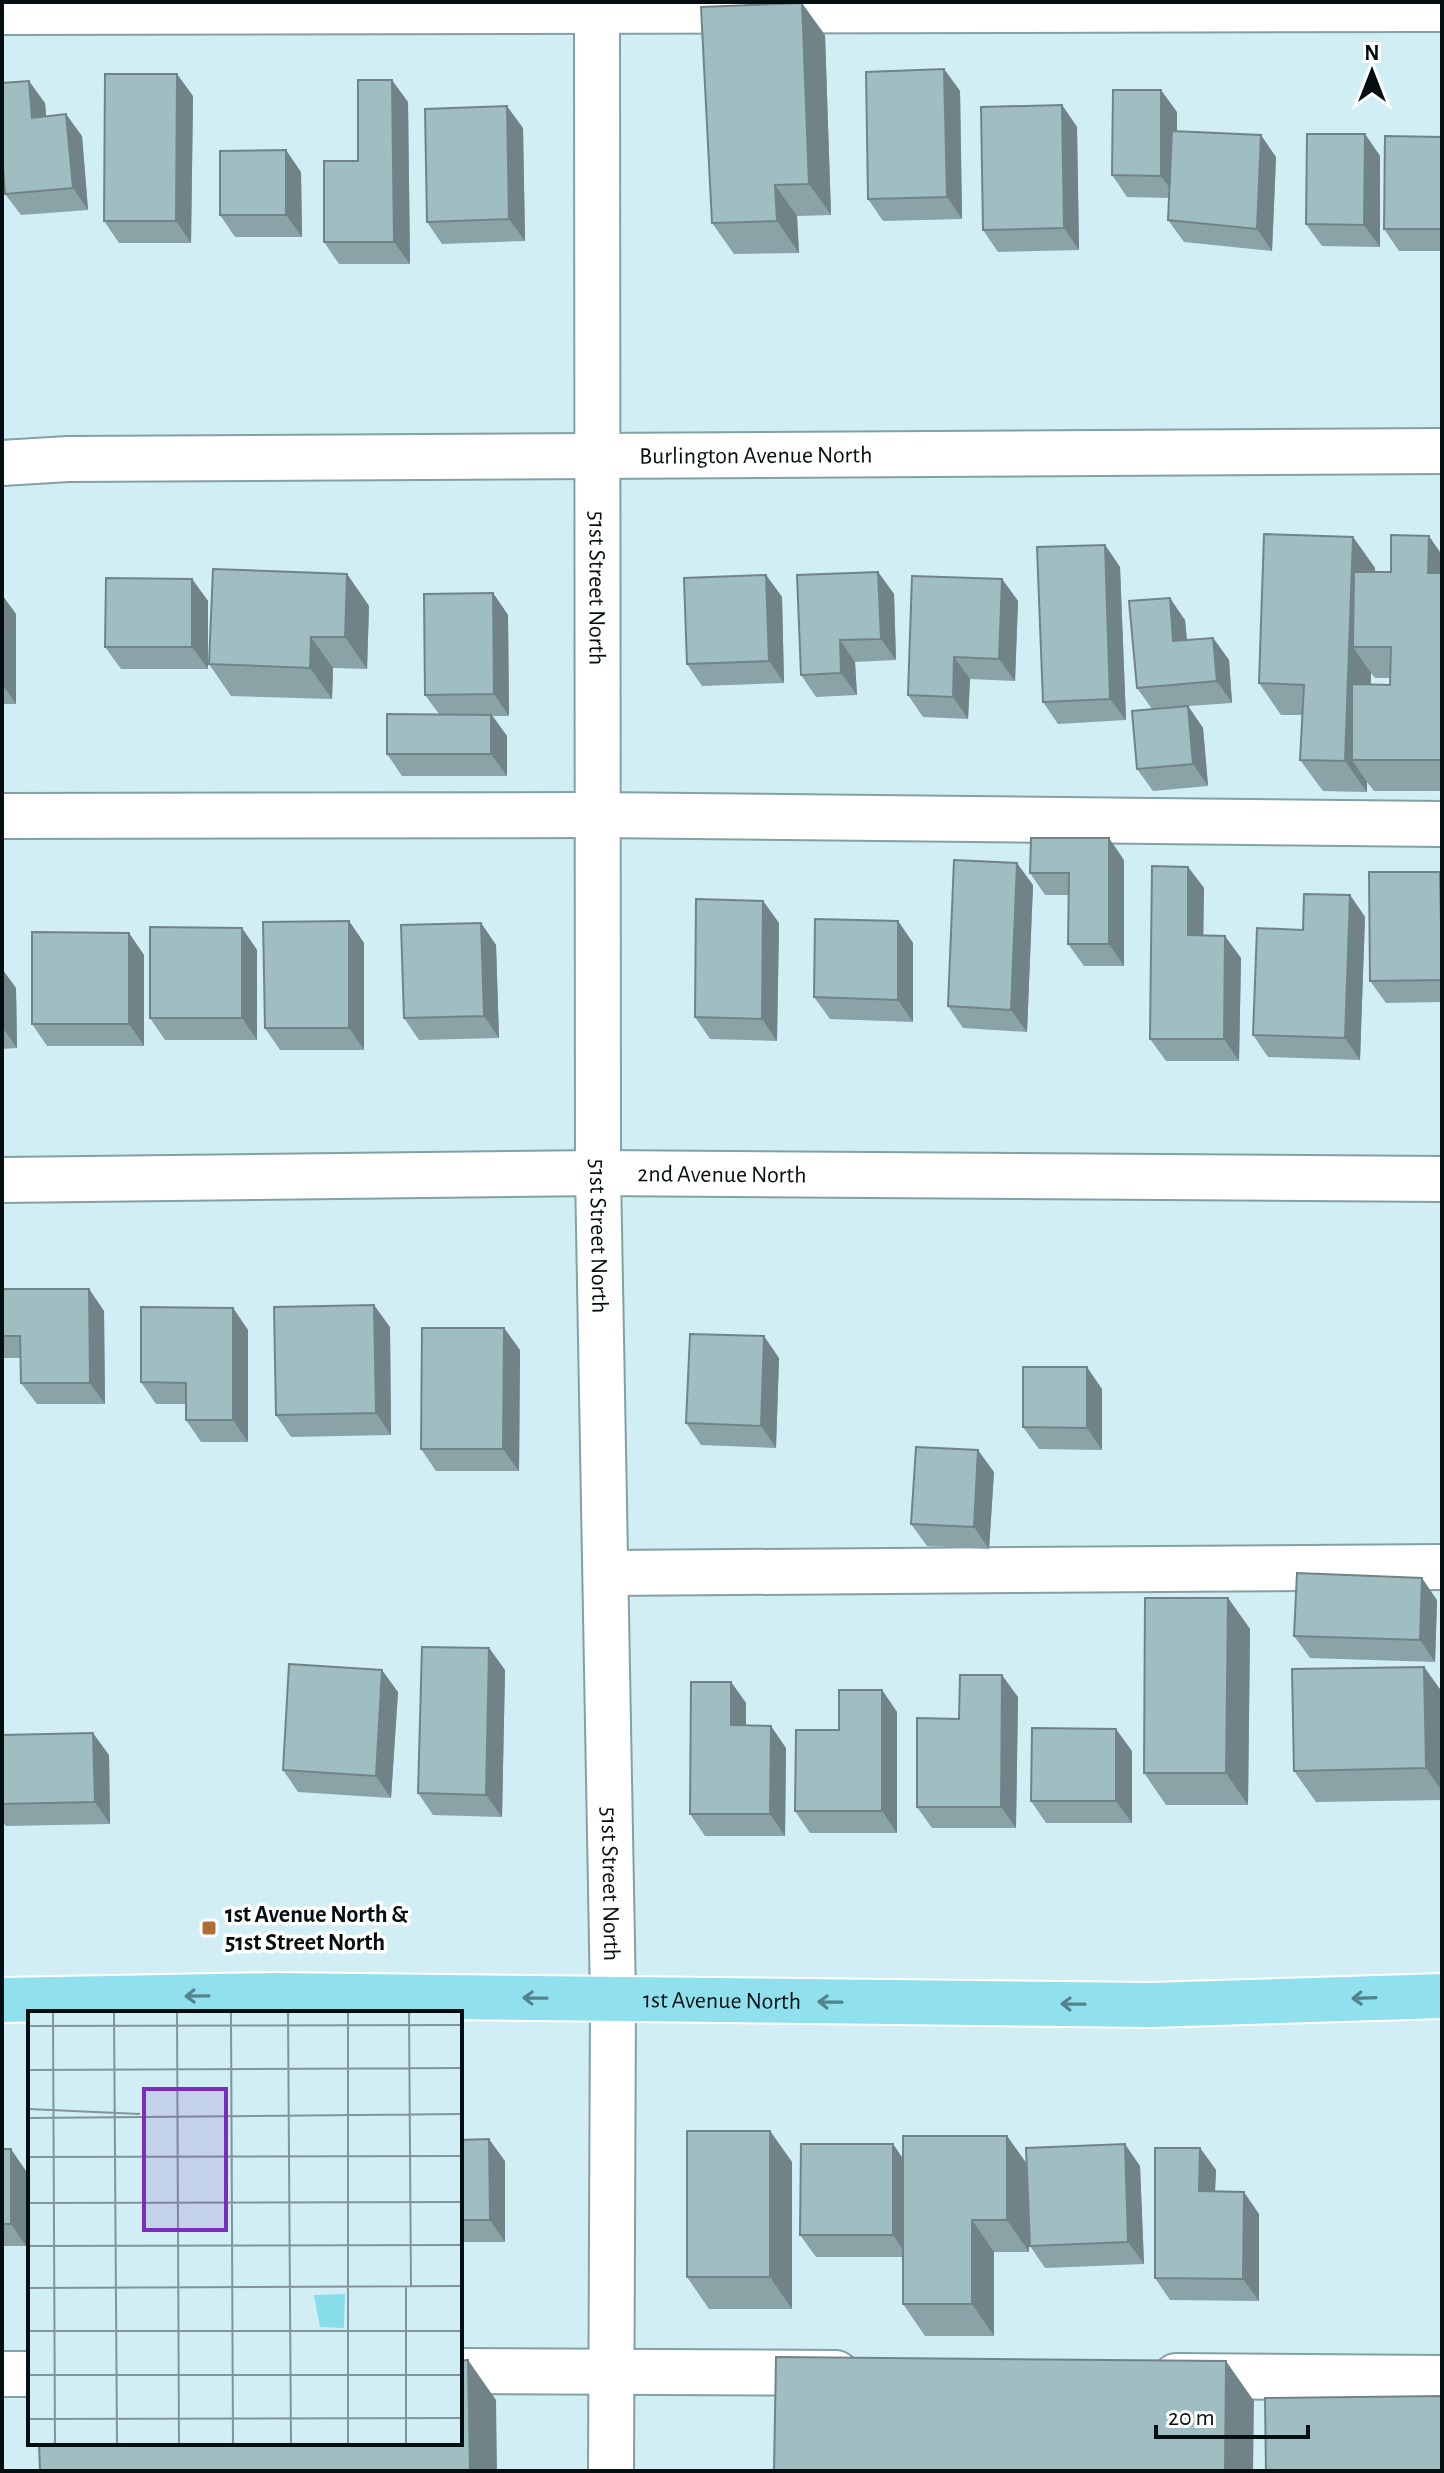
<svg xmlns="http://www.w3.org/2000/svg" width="1444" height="2473" font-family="'Alegreya Sans',sans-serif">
<rect width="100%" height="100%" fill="#d0eef3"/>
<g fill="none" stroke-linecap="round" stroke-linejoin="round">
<g stroke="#83a0a5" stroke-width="48">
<g id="minor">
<path id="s1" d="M597 2 598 1173 613 1999 611 2471"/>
<path d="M2 12 1442 9"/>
<path id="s2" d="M2 463 68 459 1442 451"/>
<path d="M2 816 597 815 1442 824"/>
<path id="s3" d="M2 1180 598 1173 1442 1179"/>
<path d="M606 1573 1442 1567"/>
<path d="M460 2371 836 2373"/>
<path d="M2 2374H30"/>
<path d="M1176 2376 1442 2378"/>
</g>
</g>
<g stroke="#fff" stroke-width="48">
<g id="major">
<path id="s4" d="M2 2000 275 1995 1151 2005 1442 1996"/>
</g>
</g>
<use href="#minor" stroke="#fff" stroke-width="44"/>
<use href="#major" stroke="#91e0ed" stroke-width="44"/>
</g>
<path fill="#8aa3a7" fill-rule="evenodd" d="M825 35 831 215 797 216 799 253 734 254 712 223Z
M944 69 960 91 962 219 883 221 868 199Z
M193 96 191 243H119L104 221Z
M408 102 410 264H339L324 242 358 161Z
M45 103 46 116 82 136 88 210 21 215 5 194Z
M1062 105 1077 127 1079 250 998 252 983 230Z
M1177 112V131L1276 157 1272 251 1184 242 1168 220 1169 198 1127 197 1112 175Z
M523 128 525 241 442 244 427 222Z
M1365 134 1380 156V247L1322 246 1306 224Z
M1442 137V251H1399L1384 229Z
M301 172 302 237H235L220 215Z
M1353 537 1375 568V572H1391L1442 555V791H1374L1367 782V792L1323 791 1300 760 1302 715H1281L1259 683ZM1371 673 1375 678H1390V685L1371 684Z
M1105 545 1120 567 1126 720 1058 724 1043 702Z
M878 572 894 594 896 660 855 662 857 695 816 697 801 675Z
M347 574 369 606 367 669 333 668 332 699 231 696 209 664Z
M766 575 782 597 784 683 702 686 687 664Z
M192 579 208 601V669H121L105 647Z
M1002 579 1018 601 1015 681 970 679 968 719 923 717 908 695Z
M493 593 508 615 509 716H493L507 736V776H402L387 754 439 714 425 695Z
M2 595 16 614V704H2Z
M1185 620 1187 640 1213 638 1229 660 1232 703 1188 706 1203 728 1208 786 1153 791 1137 769 1152 709 1137 688Z
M1124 860V966H1084L1068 944 1069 895H1045L1030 873Z
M1188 867 1204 888 1203 935 1241 958 1239 1061H1166L1150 1039Z
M1442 874V1002L1386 1003 1370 981Z
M1033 885 1027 1032 963 1028 948 1006Z
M1350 895 1365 917 1360 1060 1268 1057 1253 1035 1303 930Z
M763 901 779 923 777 1041 710 1039 695 1017Z
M349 921 364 943V1050H280L265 1028Z
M898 921 913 943V1022L830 1019 814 997Z
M481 923 496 945 499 1038 419 1040 404 1018Z
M242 928 257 950V1040H165L150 1018Z
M129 933 144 955V1046H47L32 1024Z
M2 969 16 988 17 1048 2 1049Z
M2 1289H89L104 1311 105 1404H37L21 1383V1358H2Z
M233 1308 248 1330V1442H201L186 1420V1404H156L141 1382Z
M390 1327 391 1435 291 1437 276 1415Z
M504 1328 520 1350 519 1471H436L421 1449Z
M779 1358 776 1448 701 1445 686 1423Z
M1102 1389V1450L1039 1449 1023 1427Z
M994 1472 989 1549 927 1546 911 1524Z
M1228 1598 1250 1629 1248 1805H1166L1144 1773Z
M1437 1600 1435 1662 1310 1658 1294 1636Z
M489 1648 505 1670 502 1817 433 1815 418 1793Z
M1424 1667 1442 1692V1800L1316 1802 1294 1771Z
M731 1682 746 1703V1726L786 1748 785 1836H705L690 1814Z
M882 1690 897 1712V1833H810L795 1811 839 1730Z
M398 1692 391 1798 298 1792 283 1770Z
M1018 1697 1016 1828H932L917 1807 959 1719Z
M2 1735 109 1755 110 1824 6 1826 2 1821Z
M1132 1751V1823H1046L1031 1801Z
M770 2131 792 2162V2309H709L687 2277Z
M1007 2136 1027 2164 1140 2166 1144 2264 1045 2268 1030 2246 1029 2216V2252H994V2336H925L903 2304V2257H816L800 2235 893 2144 903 2159Z
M460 2140 505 2161V2242H460Z
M1200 2148 1216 2170 1215 2191 1259 2214V2301L1170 2300 1155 2278Z
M2 2149 26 2171V2246H2Z"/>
<path fill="#708488" d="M802 3 825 35 831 215 809 184Z
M944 69 960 91 962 219 947 197Z
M177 74 193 96 191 243 176 221Z
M392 80 408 102 410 264 394 242Z
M29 81 45 103 48 139 32 118Z
M1161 90 1177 112V198L1161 176Z
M1062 105 1077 127 1079 250 1064 228Z
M507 106 523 128 525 241 509 219Z
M66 114 82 136 88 210 73 188Z
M1365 134 1380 156V247L1364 225Z
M1261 135 1276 157 1272 251 1257 229Z
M286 150 301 172 302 237 286 215Z
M775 185 797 216 799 253 777 221Z
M1429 536 1442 555V593L1428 573Z
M1353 537 1375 568 1372 647H1353L1371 673 1368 760H1352L1367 782V792L1345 761Z
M1105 545 1120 567 1126 720 1110 699Z
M878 572 894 594 896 660 881 639Z
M347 574 369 606 367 669 345 637Z
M766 575 782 597 784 683 769 661Z
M192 579 208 601V669L192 647Z
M1002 579 1018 601 1015 681 999 659Z
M493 593 508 615 509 716 494 694Z
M2 595 16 614V704L2 684Z
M1170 598 1185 620 1189 663 1173 641Z
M311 637 333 668 332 699 310 668Z
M1213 638 1229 660 1232 703 1217 681Z
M840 640 855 662 857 695 841 673Z
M954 657 970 679 968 719 953 697Z
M1188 706 1203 728 1208 786 1193 764Z
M491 715 507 736V776L491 754Z
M1109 838 1124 860V966L1109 944Z
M1017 863 1033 885 1027 1032 1011 1010Z
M1188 867 1204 888 1203 957 1188 935Z
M1440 872 1442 874V980Z
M1350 895 1365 917 1360 1060 1345 1038Z
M763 901 779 923 777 1041 762 1019Z
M349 921 364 943V1050L349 1028Z
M898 921 913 943V1022L898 1000Z
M481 923 496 945 499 1038 484 1016Z
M242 928 257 950V1040L242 1018Z
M129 933 144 955V1046L129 1024Z
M1225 936 1241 958 1239 1061 1224 1039Z
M2 969 16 988 17 1048 2 1027Z
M89 1289 104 1311 105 1404 90 1383Z
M374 1305 390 1327 391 1435 376 1413Z
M233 1308 248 1330V1442L233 1420Z
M504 1328 520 1350 519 1471 503 1449Z
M764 1336 779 1358 776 1448 761 1426Z
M1087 1367 1102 1389V1450L1087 1428Z
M978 1450 994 1472 989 1549 974 1527Z
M1422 1578 1437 1600 1435 1662 1420 1640Z
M1228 1598 1250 1629 1248 1805 1226 1773Z
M489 1648 505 1670 502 1817 486 1795Z
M1424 1667 1442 1692V1791L1426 1768Z
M382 1670 398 1692 391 1798 376 1776Z
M1002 1675 1018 1697 1016 1828 1001 1807Z
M731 1682 746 1703V1747L731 1725Z
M882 1690 897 1712V1833L882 1811Z
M771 1726 786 1748 785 1836 770 1814Z
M1116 1729 1132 1751V1823L1116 1801Z
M93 1733 109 1755 110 1824 95 1802Z
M770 2131 792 2162V2309L770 2277Z
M1007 2136 1029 2167V2252L1007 2220Z
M489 2139 505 2161V2242L490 2220Z
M893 2144 908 2166V2257L893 2235Z
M1125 2144 1140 2166 1144 2264 1128 2242Z
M1200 2148 1216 2170 1214 2213 1199 2191Z
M11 2149 26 2171V2246L11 2224Z
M1244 2192 1259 2214V2301L1243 2279Z
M972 2220 994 2252V2336L972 2304Z
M468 2360 496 2400 497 2471H470Z
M1226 2361 1254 2401 1253 2471H1225Z"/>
<path fill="#a0bdc2" stroke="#708488" stroke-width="2" d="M802 3 809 184 775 185 777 221 712 223 701 7Z
M944 69 947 197 868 199 866 72Z
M105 74H177L176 221H104Z
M358 80H392L394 242H324V161H358Z
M29 81 32 118 66 114 73 188 5 194 2 155V83Z
M1113 90H1161V176L1112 175Z
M1062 105 1064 228 983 230 981 107Z
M507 106 509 219 427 222 425 109Z
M1172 131 1261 135 1257 229 1168 220Z
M1307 134H1365L1364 225 1306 224Z
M1385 136 1442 137V229H1384Z
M286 150V215H220V151Z
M1264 534 1353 537 1345 761 1300 760 1304 685 1259 683Z
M1391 535 1429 536 1428 573H1442V760H1352V684L1390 685 1391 647H1353L1354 572H1391Z
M1105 545 1110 699 1043 702 1037 547Z
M213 569 347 574 345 637H311L310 668 209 664Z
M878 572 881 639 840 640 841 673 801 675 797 575Z
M766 575 769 661 687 664 684 578Z
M912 576 1002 579 999 659 954 657 953 697 908 695Z
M106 578 192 579V647H105Z
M493 593 494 694 425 695 424 594Z
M1170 598 1173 641 1213 638 1217 681 1137 688 1129 601Z
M1188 706 1193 764 1137 769 1132 711Z
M387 714 491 715V754H387Z
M1031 838H1109V944H1068L1069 873H1030Z
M954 860 1017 863 1011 1010 948 1006Z
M1152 866 1188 867V935L1225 936 1224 1039H1150Z
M1369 872H1440L1442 980 1370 981Z
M1304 894 1350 895 1345 1038 1253 1035 1257 928 1303 930Z
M696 899 763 901 762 1019 695 1017Z
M815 919 898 921V1000L814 997Z
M349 921V1028H265L263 922Z
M481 923 484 1016 404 1018 401 925Z
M150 927 242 928V1018H150Z
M32 932 129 933V1024H32Z
M2 1289H89L90 1383H21L20 1336H2Z
M374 1305 376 1413 276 1415 274 1307Z
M141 1307 233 1308V1420H186V1383L141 1382Z
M422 1328H504L503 1449H421Z
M690 1334 764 1336 761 1426 686 1423Z
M1023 1367H1087V1428L1023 1427Z
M916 1447 978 1450 974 1527 911 1524Z
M1297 1573 1422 1578 1420 1640 1294 1636Z
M1145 1598H1228L1226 1773H1144Z
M422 1647 489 1648 486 1795 418 1793Z
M289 1664 382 1670 376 1776 283 1770Z
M1424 1667 1426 1768 1294 1771 1292 1669Z
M960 1675H1002L1001 1807H917V1718L959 1719Z
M691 1682H731V1725L771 1726 770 1814H690Z
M839 1690H882V1811H795L796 1730H839Z
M1032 1728 1116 1729V1801H1031Z
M93 1733 95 1802 2 1804V1735Z
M687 2131H770V2277H687Z
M903 2136H1007V2220H972V2304H903Z
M489 2139 490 2220H460V2140Z
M801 2144H893V2235H800Z
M1125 2144 1128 2242 1030 2246 1026 2148Z
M1155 2148H1200L1199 2191 1244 2192 1243 2279 1155 2278Z
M2 2149H11V2224H2Z
M776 2357 1226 2361 1225 2471H774Z
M468 2360 470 2471H40L39 2443H460V2361Z
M1442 2396V2471H1266L1265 2398Z"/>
<defs><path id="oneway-shaft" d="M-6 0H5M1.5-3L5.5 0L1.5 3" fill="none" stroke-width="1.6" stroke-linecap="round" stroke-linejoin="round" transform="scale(2)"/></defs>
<g stroke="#52828a">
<use href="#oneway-shaft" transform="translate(197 1996) rotate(179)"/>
<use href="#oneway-shaft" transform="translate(535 1998) rotate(-179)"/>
<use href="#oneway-shaft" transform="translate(1364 1998) rotate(178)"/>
<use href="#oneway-shaft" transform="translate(830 2002) rotate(-179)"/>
<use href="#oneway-shaft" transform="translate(1073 2004) rotate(-179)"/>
</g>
<rect fill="#ad6e36" stroke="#fff" stroke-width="3" x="201" y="1920" width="16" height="16" rx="4"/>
<g text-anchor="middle" stroke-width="7" stroke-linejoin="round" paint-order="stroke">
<g font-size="24" fill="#050f11" stroke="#fff">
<text dy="8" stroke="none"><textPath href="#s2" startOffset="754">Burlington Avenue North</textPath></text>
<text dy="8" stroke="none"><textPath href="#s1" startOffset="586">51st Street North</textPath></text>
<text dy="8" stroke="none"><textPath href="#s3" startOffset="720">2nd Avenue North</textPath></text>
<text dy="8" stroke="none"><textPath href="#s1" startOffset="1234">51st Street North</textPath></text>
<text dy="8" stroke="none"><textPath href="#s1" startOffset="1882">51st Street North</textPath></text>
<text dy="8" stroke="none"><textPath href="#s4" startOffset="720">1st Avenue North</textPath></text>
</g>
<g font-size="24" font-weight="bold" fill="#050f11" stroke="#fff" text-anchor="start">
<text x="225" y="1922">1st Avenue North &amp;<tspan x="225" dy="28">51st Street North</tspan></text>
</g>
</g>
<g transform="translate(28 2011)">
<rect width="434" height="434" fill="#d0eef3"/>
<path d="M317 283 316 317 292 316 286 284Z" fill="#88ddeb"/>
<path fill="none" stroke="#7f9599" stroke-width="2" d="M25 1 27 433M86 1 89 433M149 1 151 433M203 1 205 433M260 1 263 433M320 1V433M381 1 383 276M0 15 434 14M0 59 434 57M0 98 112 103M0 107 434 103M0 146 434 145M0 192 434 191M0 235 434 234M378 276V433M0 277 434 275M0 320H434M0 364H434M0 408 434 407"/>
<path fill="#7b2cbf" fill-opacity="0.15" stroke="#7b2cbf" stroke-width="4" d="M116 78H198V219H116Z"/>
<rect width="434" height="434" fill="none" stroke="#050f11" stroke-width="4"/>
</g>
<rect width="1444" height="2473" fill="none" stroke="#050f11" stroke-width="8"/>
<g transform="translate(1372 72)" stroke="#ffffff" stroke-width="6" paint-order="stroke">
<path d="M0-6L14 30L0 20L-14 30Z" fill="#050f11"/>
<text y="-12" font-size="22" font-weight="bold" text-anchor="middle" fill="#050f11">N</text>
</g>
<path d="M1156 2425v12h152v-12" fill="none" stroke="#050f11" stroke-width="4"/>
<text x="1168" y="2425" font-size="24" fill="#050f11" stroke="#ffffff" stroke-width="6" paint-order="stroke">20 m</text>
</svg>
